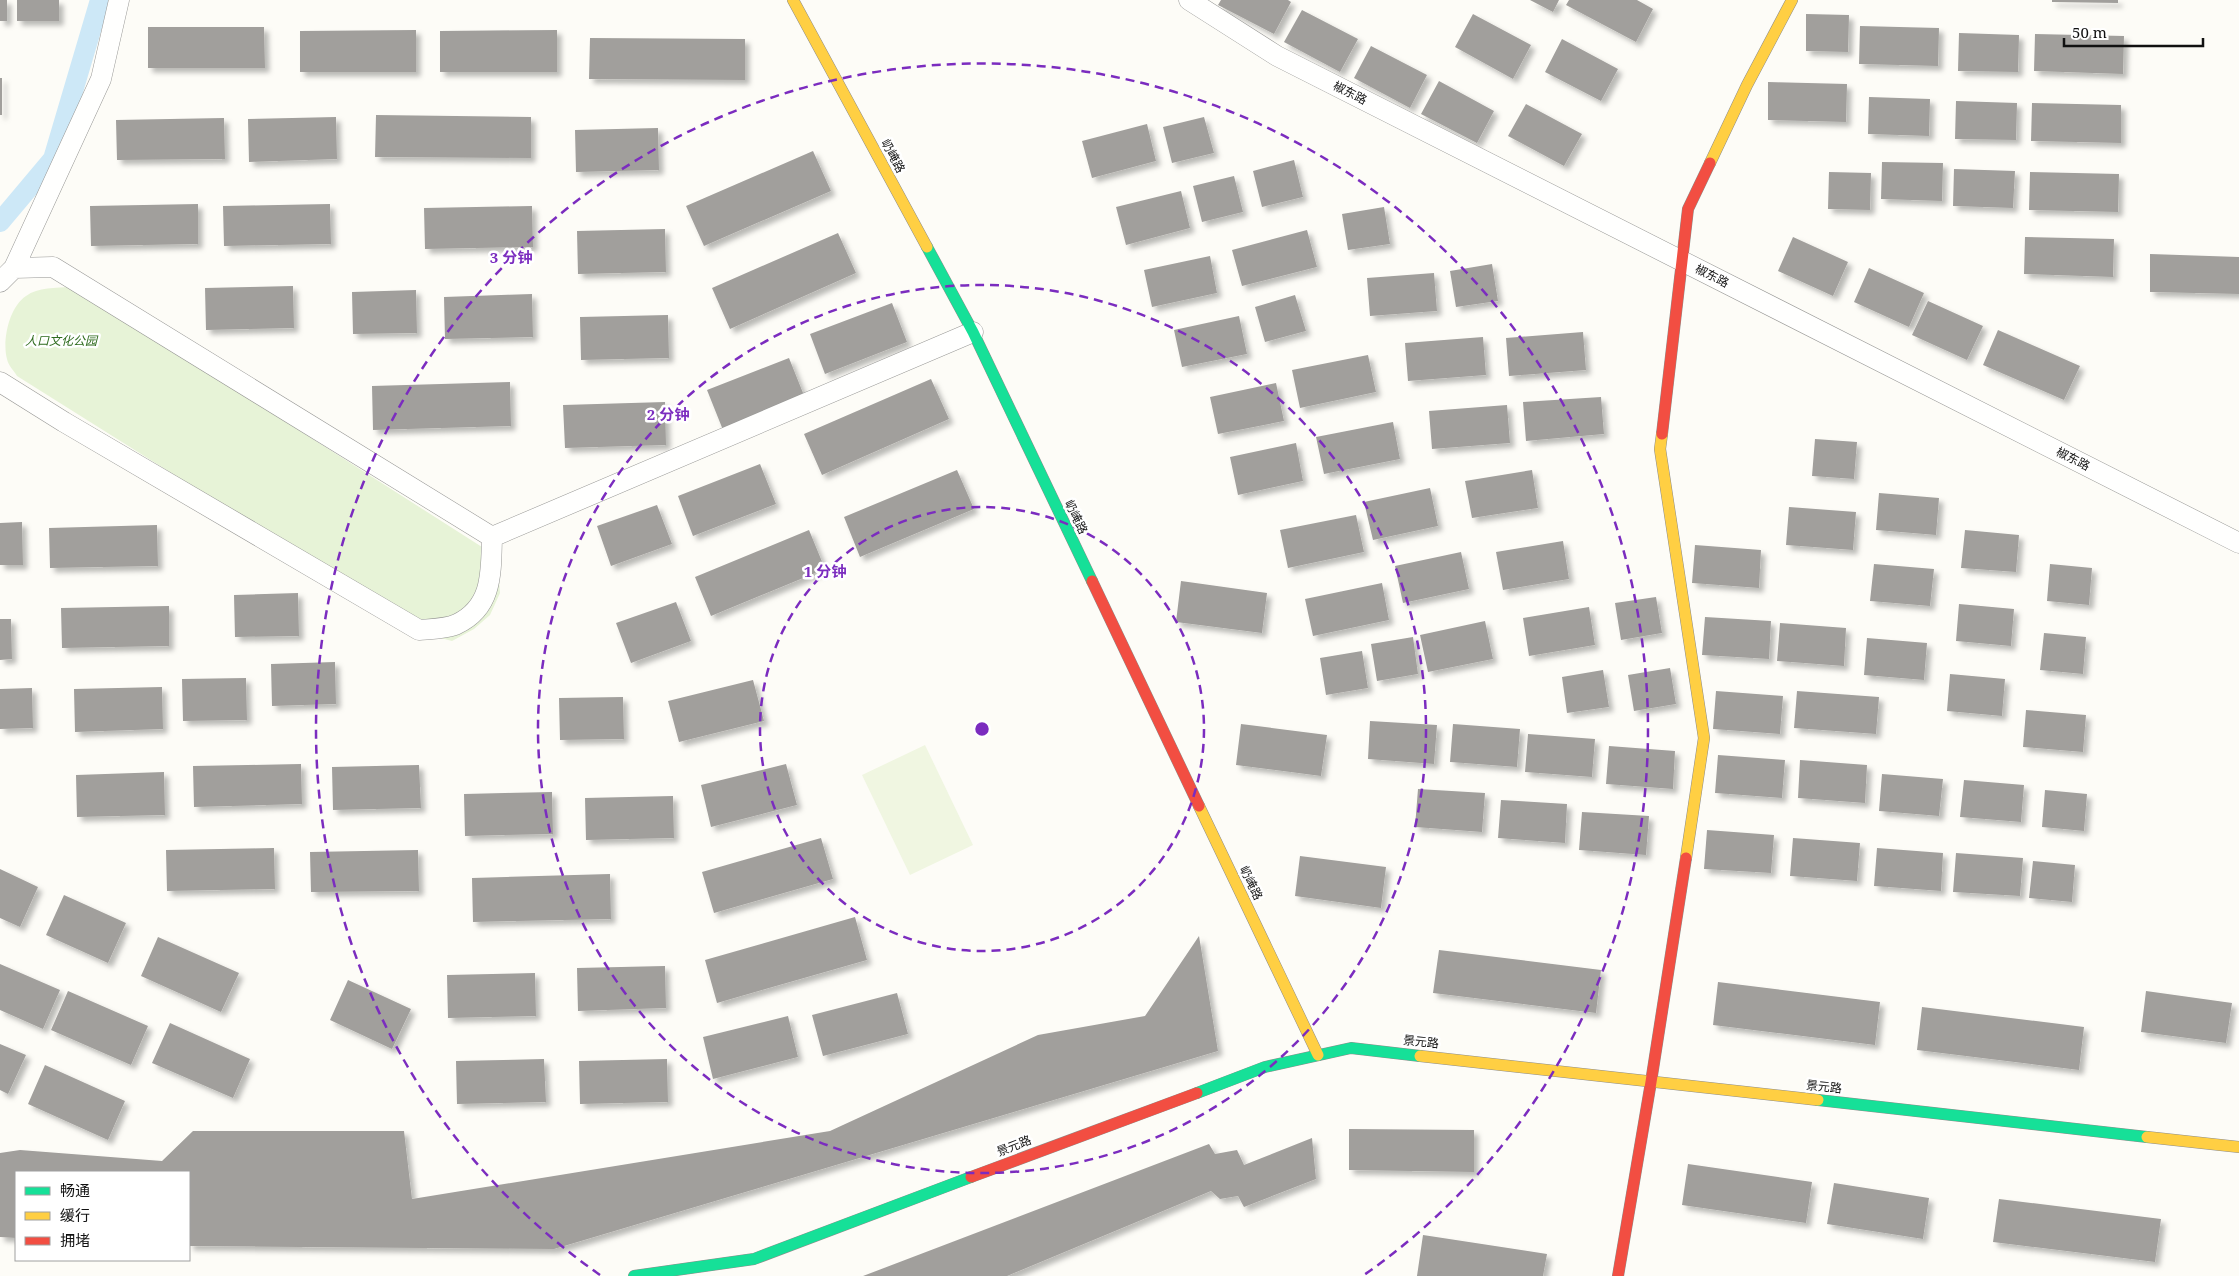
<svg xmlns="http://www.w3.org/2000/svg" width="2239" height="1276" font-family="'Noto Serif','Noto Sans SC',serif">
<defs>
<filter id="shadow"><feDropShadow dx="4.5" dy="4.5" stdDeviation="2.5" flood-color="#0004"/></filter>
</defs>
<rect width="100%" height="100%" fill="#fdfcf7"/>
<path fill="#e7f3d7" d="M71 287 87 295 482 547 498 567 500 593 490 615 474 629 452 641 429 635 17 376C14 371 8 365 7 359 2 341 9 307 26 296 38 287 56 288 71 287Z"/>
<path fill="#f0f6e1" d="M925 745 973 845 910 875 862 775Z"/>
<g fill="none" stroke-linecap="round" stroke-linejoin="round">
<path stroke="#cde8f7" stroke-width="20" d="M0 222 53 159 100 0"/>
</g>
<path fill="#a19f9c" filter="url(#shadow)" d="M0 0H7V21H0Z
M17 0H59V21H17Z
M1221 0H1288L1291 2 1274 34 1218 5Z
M1530 0H1559L1553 12Z
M1569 0H1637L1653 9 1636 42 1566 5Z
M2052 0H2118V3L2052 2Z
M1302 10 1358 39 1340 72 1284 42Z
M1473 14 1531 45 1513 79 1455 47Z
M1806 14 1849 15 1848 52 1806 51Z
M1860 26 1939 28 1938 66 1859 64Z
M148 27H264L265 68H148Z
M416 30V72H300V31Z
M557 30V72H440V31Z
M1959 33 2019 35 2018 72 1958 71Z
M2035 34 2124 36 2123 74 2034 71Z
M590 38 745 39V80L589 79Z
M1562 39 1618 69 1601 101 1545 72Z
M1371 46 1427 75 1410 108 1354 78Z
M0 78H2V115H0Z
M1439 81 1494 111 1477 143 1421 114Z
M1768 82 1847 84 1846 122 1768 120Z
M1869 97 1930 99 1929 136 1868 134Z
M1956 101 2017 103 2016 140 1955 139Z
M2032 103 2121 105V143L2031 141Z
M1526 104 1582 134 1564 166 1508 136Z
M376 115 531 117V158L375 157Z
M336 117 337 159 249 162 248 119Z
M1204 117 1214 153 1172 163 1163 127Z
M224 118 225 159 117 160 116 120Z
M1147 124 1156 161 1092 178 1082 141Z
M658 128 659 170 576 172 575 130Z
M813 151 831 191 704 246 686 206Z
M1294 160 1303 197 1262 207 1253 171Z
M1882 162 1943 163 1942 201 1881 199Z
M1954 169 2015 171 2013 208 1953 206Z
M1829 172 1871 173 1870 210 1828 209Z
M2030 172 2119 174 2118 212 2029 210Z
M1234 176 1243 212 1202 222 1193 186Z
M1181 191 1190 228 1126 245 1116 207Z
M198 204V244L91 246 90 206Z
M330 204 331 244 224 246 223 206Z
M532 206 533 247 425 249 424 208Z
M1384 207 1390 244 1348 250 1342 214Z
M665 229 666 272 578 274 577 231Z
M1307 230 1317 267 1242 286 1232 250Z
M838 233 856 273 730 329 712 288Z
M1793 237 1848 262 1833 296 1778 271Z
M2025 237 2114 239 2113 277 2024 274Z
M2150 254 2239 257V294L2150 292Z
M1210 256 1217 293 1152 307 1144 270Z
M1492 264 1498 301 1456 307 1450 271Z
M1869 268 1924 293 1909 327 1854 302Z
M1434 273 1437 311 1370 316 1367 278Z
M293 286 294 328 206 330 205 288Z
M416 290 417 333 353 334 352 292Z
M532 294 533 337 445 339 444 297Z
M1295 295 1306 331 1265 342 1255 307Z
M1928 301 1983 326 1967 360 1912 335Z
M892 303 907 342 825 374 810 334Z
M668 315 669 358 581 360 580 317Z
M1239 316 1247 354 1182 367 1174 330Z
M1998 330 2080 366 2064 400 1983 365Z
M1583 332 1586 370 1509 376 1506 338Z
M1483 337 1486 375 1408 381 1405 343Z
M1368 355 1376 392 1300 408 1292 370Z
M789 358 805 398 723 430 707 390Z
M931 379 949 419 822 475 804 434Z
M510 382 511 426 373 430 372 386Z
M1276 383 1284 421 1218 434 1210 397Z
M1601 397 1604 434 1526 441 1523 402Z
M665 402 666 445 565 448 563 405Z
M1507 405 1510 443 1432 449 1429 411Z
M1393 422 1400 459 1324 474 1316 437Z
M1815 439 1857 442 1854 479 1812 476Z
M1296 443 1303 481 1238 495 1230 457Z
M760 464 776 504 693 536 678 496Z
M957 470 974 509 860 557 844 517Z
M1532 470 1538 508 1472 518 1465 481Z
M1430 488 1438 526 1373 540 1364 502Z
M1879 493 1939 498 1936 535 1876 530Z
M657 505 672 544 611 566 597 526Z
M1789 507 1856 512 1853 550 1786 545Z
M1356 515 1364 552 1288 568 1280 530Z
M22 522 23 565H0V523Z
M157 525 158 566 50 568 49 528Z
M809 530 825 569 711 616 695 577Z
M1965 530 2019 535 2016 572 1961 568Z
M1563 541 1569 579 1503 590 1496 552Z
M1695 545 1761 550 1759 588 1692 583Z
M1461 552 1469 589 1403 603 1395 566Z
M1874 564 1934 569 1930 606 1870 601Z
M2050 564 2092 568 2089 605 2047 601Z
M1181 581 1267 593 1262 633 1176 622Z
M1382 583 1389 620 1313 636 1305 599Z
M298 593 299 636 235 637 234 595Z
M1656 597 1662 633 1621 640 1615 603Z
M676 602 691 641 631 663 616 623Z
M1959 604 2014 609 2011 646 1956 641Z
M169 606V646L62 648 61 608Z
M1589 607 1595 645 1529 656 1523 618Z
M1705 617 1771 621 1769 659 1702 655Z
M0 619H11L12 659 0 660Z
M1485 621 1493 659 1428 672 1420 635Z
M1780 623 1846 628 1844 666 1777 661Z
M2044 633 2086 637 2083 674 2040 670Z
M1413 637 1418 674 1377 681 1371 644Z
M1867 638 1927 643 1924 680 1864 675Z
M1362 651 1368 688 1326 695 1320 658Z
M335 662 336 704 272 706 271 664Z
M1670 668 1676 704 1634 711 1628 675Z
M1603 670 1609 707 1567 713 1562 677Z
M1950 674 2005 679 2002 716 1947 711Z
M246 678 247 720 183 721 182 679Z
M753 680 764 721 679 742 668 701Z
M162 687 163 729 75 732 74 689Z
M32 688 33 728 0 729V689Z
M1716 691 1783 696 1780 734 1713 729Z
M1797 691 1879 697 1876 734 1794 728Z
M623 697 624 739 560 740 559 698Z
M2026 710 2086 715 2083 752 2023 747Z
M1370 721 1437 725 1434 764 1368 759Z
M1241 724 1327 735 1321 776 1236 765Z
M1453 724 1520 729 1517 767 1450 762Z
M1528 734 1595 739 1592 777 1525 772Z
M1609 746 1675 751 1673 789 1606 784Z
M1718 755 1785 760 1782 798 1715 793Z
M1800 760 1867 765 1865 803 1798 798Z
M301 764 302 804 194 807 193 766Z
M786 764 797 805 711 827 701 785Z
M419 765 421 808 333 810 332 767Z
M164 772 165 815 77 817 76 775Z
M1882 774 1943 779 1939 816 1879 811Z
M1964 780 2024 785 2021 822 1960 817Z
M1418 789 1485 793 1482 832 1415 827Z
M2045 790 2087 794 2084 831 2042 827Z
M552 792 553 834 465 836 464 794Z
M673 796 674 838 586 840 585 798Z
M1501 800 1567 804 1565 843 1498 838Z
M1582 812 1649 816 1646 855 1579 850Z
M1707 830 1774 835 1771 873 1704 869Z
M821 838 833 879 714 913 702 872Z
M1793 838 1860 843 1857 881 1790 876Z
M274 848 275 889 167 891 166 850Z
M1877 848 1943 853 1941 891 1874 886Z
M418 850 419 891 311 892 310 852Z
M1956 853 2023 858 2020 896 1953 892Z
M1300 856 1386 867 1381 908 1295 896Z
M2033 861 2075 865 2072 902 2029 898Z
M0 869 38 887 20 927 0 918Z
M610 874 611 919 473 922 472 878Z
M64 895 126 923 108 963 46 935Z
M855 917 867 960 717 1003 705 960Z
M1199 936 1218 1051 554 1249 189 1246V1172H16V1238L0 1237V1153L20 1150 162 1161 193 1131H404L412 1199 830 1131 1038 1035 1145 1016Z
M158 937 239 973 221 1012 141 976Z
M1439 950 1601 970 1596 1013 1433 993Z
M0 964 60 990 43 1029 0 1010Z
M665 966 666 1008 578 1011 577 968Z
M535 973 536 1016 448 1018 447 975Z
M348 980 411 1009 392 1049 330 1020Z
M1718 982 1880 1002 1875 1045 1713 1025Z
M68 991 148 1026 131 1065 51 1030Z
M2146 991 2232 1003 2226 1043 2141 1032Z
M897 993 908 1034 823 1056 812 1015Z
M1922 1007 2084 1027 2079 1070 1917 1050Z
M788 1016 798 1057 713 1079 703 1037Z
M170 1023 250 1059 233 1098 152 1063Z
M0 1044 26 1055 8 1094 0 1090Z
M544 1059 546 1102 457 1104 456 1061Z
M667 1059 668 1102 580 1104 579 1061Z
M45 1065 125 1101 108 1140 28 1104Z
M1349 1129 1474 1130V1172L1349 1170Z
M1312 1138 1316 1179 1244 1207 1238 1196 1220 1199 1211 1191 1007 1276H863L1209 1144 1215 1154 1237 1150 1244 1165Z
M1688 1164 1812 1182 1806 1223 1682 1205Z
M1834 1183 1929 1198 1923 1239 1827 1224Z
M1999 1199 2161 1219 2155 1262 1993 1242Z
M1423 1235 1547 1254 1543 1276H1417Z"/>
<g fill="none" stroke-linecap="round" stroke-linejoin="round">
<g stroke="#979795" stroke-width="21">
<path id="street" d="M1189 0 1277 56 2239 543
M14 268 101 79 119 0
M0 282 14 268 53 267 492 537
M0 382 64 422 419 630C430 629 447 629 457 624 493 607 491 572 492 537L973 332"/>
</g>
<g stroke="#8e8d8b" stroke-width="12">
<path id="fast" d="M927 247 973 332 1092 581
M1197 1093 1265 1067 1351 1048 1420 1056
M1818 1100 2147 1137
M634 1276 754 1259 971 1177"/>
</g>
<g stroke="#8e8d8b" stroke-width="12">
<path id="slow" d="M793 0 927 247
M1710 163 1747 85 1792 0
M1662 434 1660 449 1704 738 1686 858
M1199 806 1318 1055
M1420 1056 1818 1100
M2147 1137 2239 1147"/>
</g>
<g stroke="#8e8d8b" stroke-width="12">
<path id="jam" d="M1662 434 1688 209 1710 163
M1092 581 1199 806
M971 1177 1197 1093
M1618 1276 1651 1082 1686 858"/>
</g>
<use href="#street" stroke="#fffffe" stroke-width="20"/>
<use href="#fast" stroke="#16e098" stroke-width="11"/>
<use href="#slow" stroke="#ffcf43" stroke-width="11"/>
<use href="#jam" stroke="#f24e42" stroke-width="11"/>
</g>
<g fill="none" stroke="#7b2cbf" stroke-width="2.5" stroke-dasharray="9 6">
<circle cx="982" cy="729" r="222"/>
<circle cx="982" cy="729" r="444"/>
<path d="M600 1275A666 666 0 1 1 1364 1275"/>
</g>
<g text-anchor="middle" stroke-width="5" stroke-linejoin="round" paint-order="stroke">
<g font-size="12" fill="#111" stroke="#fff">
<text transform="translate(1350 93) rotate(27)" y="4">椒东路</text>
<text transform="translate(893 156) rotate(62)" y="4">屷崦路</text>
<text transform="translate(1712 276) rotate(27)" y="4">椒东路</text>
<text transform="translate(2073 459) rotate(27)" y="4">椒东路</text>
<text transform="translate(1076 517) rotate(64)" y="4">屷崦路</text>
<text transform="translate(1251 883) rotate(64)" y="4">屷崦路</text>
<text transform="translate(1421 1042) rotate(6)" y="4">景元路</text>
<text transform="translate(1824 1087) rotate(6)" y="4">景元路</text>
<text transform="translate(1014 1146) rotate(-21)" y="4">景元路</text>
</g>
<g font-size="12" font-style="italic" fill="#2f6b1f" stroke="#fff">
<text x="61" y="345">人口文化公园</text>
</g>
</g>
<circle cx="982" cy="729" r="8" fill="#7b2cbf" stroke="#fff" stroke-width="2.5"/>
<g font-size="15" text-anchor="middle" font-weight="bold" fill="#7b2cbf" stroke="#fff" stroke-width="5" stroke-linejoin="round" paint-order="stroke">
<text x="511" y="263">3 分钟</text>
<text x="668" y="420">2 分钟</text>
<text x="825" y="577">1 分钟</text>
</g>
<rect x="15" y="1171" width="175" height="90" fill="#ffffff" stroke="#a0a0a0"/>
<rect x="25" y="1187" width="25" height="8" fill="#16e098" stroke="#a0a0a0"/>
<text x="60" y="1196" font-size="15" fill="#111111">畅通</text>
<rect x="25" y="1212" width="25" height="8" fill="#ffcf43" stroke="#a0a0a0"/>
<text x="60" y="1221" font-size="15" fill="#111111">缓行</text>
<rect x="25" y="1237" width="25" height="8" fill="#f24e42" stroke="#a0a0a0"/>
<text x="60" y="1246" font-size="15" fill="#111111">拥堵</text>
<path d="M2064 38v8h139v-8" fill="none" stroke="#111111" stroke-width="2.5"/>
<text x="2072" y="38" font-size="15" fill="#111111" stroke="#ffffff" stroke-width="4" paint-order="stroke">50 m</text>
</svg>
